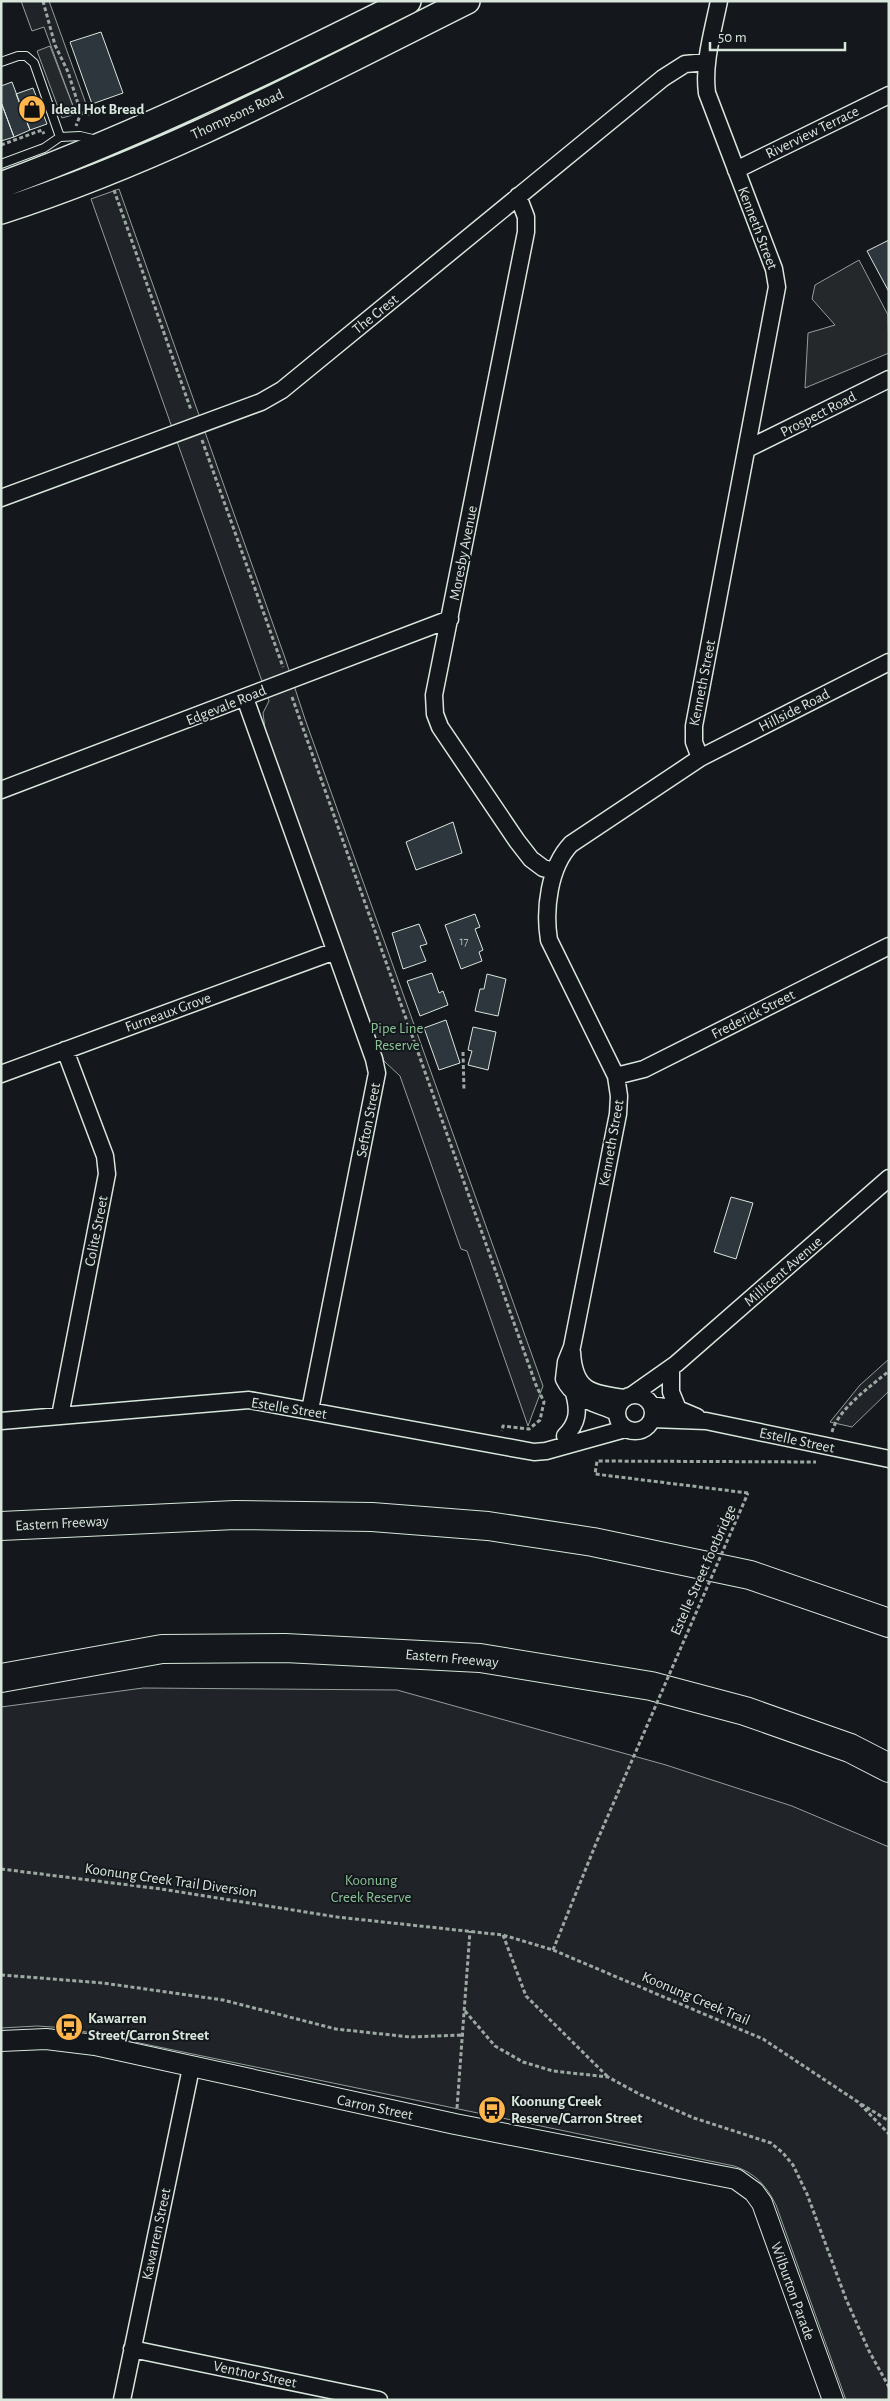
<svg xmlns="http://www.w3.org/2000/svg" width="890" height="2401" font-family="'Alegreya Sans',sans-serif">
<rect width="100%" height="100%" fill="#14181c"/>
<path fill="#202428" stroke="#939e99" d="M21 1H49L90 115 76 114 44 27 32 31Z
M119 189 285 658 305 719 543 1386 528 1426 467 1251 461 1249 400 1076 384 1061 265 729 263 713 269 701 91 199Z
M889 1359V1391L852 1427 830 1422 860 1385Z
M143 1688 397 1690 666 1765 792 1806 889 1847V2400H846L776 2205C766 2185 755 2173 734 2166L67 2028 37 2026 1 2028V1707Z"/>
<path fill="#24282b" stroke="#939e99" d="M50 46 76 114 62 118 37 51Z
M859 260 888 315 889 353 805 388 808 333 835 325 812 299 815 285Z"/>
<path fill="#2c363c" stroke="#d8e6dc" d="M101 32 123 93 92 104 70 42Z
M12 82 30 130 14 137 1 102V86Z
M33 88 47 124 30 130 16 94Z
M1 102 14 137 1 141Z
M889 240V292L867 251Z
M453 822 462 853 416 870 406 842Z
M475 914 480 927 475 929 483 950 479 952 482 961 461 969 445 925Z
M419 924 427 944 420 946 426 961 403 969 392 933Z
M432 973 439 993 443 991 448 1005 420 1016 407 981Z
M487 974 506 979 498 1016 475 1011 480 989H484Z
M446 1020 460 1063 439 1070 424 1028Z
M473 1027 496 1032 488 1070 468 1065 472 1051 468 1050Z
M731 1197 753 1203 736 1259 714 1252Z"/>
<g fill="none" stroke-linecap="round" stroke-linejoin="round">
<g stroke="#d8e6dc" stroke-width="10">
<path id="service" d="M1 62 18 56H26L34 63 60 137
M1 164 44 148 60 137 80 136 97 140"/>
</g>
<g stroke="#d8e6dc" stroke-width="19">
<path id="minor" d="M736 170 889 95
M518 196 526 217V232L434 695 435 714 440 727 517 841 531 859 543 868 554 871
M747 449 889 379
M1 498 261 402 282 390 663 78 685 64 707 62
M245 698 374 1059 377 1073 310 1410
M700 758 889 662
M1 790 450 619
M1 1074 335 951
M616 1076 644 1069 889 946
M572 1352C574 1390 590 1394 625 1398
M671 1371V1392L678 1409
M617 1413a18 18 0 1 1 36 0a18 18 0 1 1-36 0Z
M632 1395 676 1364 889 1178
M651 1405 678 1409 697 1417
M616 1412C596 1403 574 1400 564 1379L566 1362 572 1347 618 1114 619 1096 616 1076 549 940C544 910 549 867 571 844L700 758 694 742V726L777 287 774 269 707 93C703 63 713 31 719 1
M60 1416 107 1174 105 1156 65 1050
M652 1419 706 1421 889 1459
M1 1421 249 1400 534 1452 546 1451 625 1429
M565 1436C578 1423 579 1411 574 1393
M132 2349 379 2400
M122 2400 191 2068"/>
</g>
<g stroke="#d8e6dc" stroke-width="22">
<path id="tertiary" d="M1 2041 46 2039 95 2045 455 2124 736 2179 754 2192 762 2203 833 2400"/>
</g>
<g stroke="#d8e6dc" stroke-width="28">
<path id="primary" d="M1 185C141 133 274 68 408 1
M1 211C163 159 315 77 467 1"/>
</g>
<g stroke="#d8e6dc" stroke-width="30">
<path id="motorway" d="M1 1526 235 1515 372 1517 488 1526 593 1542 750 1575 889 1623
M1 1678 162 1649 285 1648 480 1658 651 1686 745 1711 850 1748 889 1768"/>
</g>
<path stroke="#9da8a2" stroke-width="3" stroke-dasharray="4 2.5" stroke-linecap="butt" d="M43 1 55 45 68 72 81 113 76 126
M1 145 42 130 44 134
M114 190 191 410
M202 440 283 667
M292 697 536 1385 544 1402 540 1420 529 1429 503 1426 502 1431
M463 1052 464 1091
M832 1432C838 1409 871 1386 889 1371
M748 1493 595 1474 597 1461 816 1462
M1 1869 161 1889 337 1917 503 1935 553 1950 763 2039 858 2102 889 2134
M503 1935 526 1996 608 2077
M553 1950 597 1841
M1 1975 103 1983 223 2000 336 2029 410 2037 464 2035
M465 2011 495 2046 523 2062 553 2071 608 2077 641 2095 694 2118 771 2143 783 2153 793 2165 807 2194 846 2299 869 2351 889 2387
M861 2104 889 2121
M457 2108 470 1931"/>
<use href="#service" stroke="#14181c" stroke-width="8"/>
<use href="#minor" stroke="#14181c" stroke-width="16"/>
<use href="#tertiary" stroke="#14181c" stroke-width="20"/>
<use href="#primary" stroke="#14181c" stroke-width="25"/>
<use href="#motorway" stroke="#14181c" stroke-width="28"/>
<path stroke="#9da8a2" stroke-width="3" stroke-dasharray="4 2.5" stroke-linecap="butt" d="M597 1841 748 1493"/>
</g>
<defs>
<g id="shop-disc" transform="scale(1.4375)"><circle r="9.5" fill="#ffb74d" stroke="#14181c"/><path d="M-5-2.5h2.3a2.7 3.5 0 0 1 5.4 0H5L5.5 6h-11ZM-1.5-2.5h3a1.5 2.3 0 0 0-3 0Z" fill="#111"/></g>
<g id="bus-disc" transform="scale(1.4375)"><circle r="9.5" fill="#ffb74d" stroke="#14181c"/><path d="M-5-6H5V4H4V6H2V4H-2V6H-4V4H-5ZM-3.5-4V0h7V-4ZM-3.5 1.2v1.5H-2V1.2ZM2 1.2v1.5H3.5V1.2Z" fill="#111"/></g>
</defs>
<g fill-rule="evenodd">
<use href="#shop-disc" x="32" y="109"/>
<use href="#bus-disc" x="69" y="2027"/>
<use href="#bus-disc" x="492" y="2110"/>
</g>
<g text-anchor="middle" stroke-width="4" stroke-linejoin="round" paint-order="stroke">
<g font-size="12" fill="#adbab4">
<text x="464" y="945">17</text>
</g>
<g font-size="15" font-weight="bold" fill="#d8e6dc" stroke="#14181c" text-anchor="start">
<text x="51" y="114">Ideal Hot Bread</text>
<text x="88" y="2023">Kawarren<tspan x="88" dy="17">Street/Carron Street</tspan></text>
<text x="511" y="2106">Koonung Creek<tspan x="511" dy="17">Reserve/Carron Street</tspan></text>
</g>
<g font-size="15" fill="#d8e6dc" stroke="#14181c">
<text transform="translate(237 114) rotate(-25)" y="5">Thompsons Road</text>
<text transform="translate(812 132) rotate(-26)" y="5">Riverview Terrace</text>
<text transform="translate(758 228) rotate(69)" y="5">Kenneth Street</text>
<text transform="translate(375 314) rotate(-39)" y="5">The Crest</text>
<text transform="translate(818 414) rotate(-27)" y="5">Prospect Road</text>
<text transform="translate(463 553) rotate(-79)" y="5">Moresby Avenue</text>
<text transform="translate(702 683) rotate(-79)" y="5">Kenneth Street</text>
<text transform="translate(226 705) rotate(-22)" y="5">Edgevale Road</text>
<text transform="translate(794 710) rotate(-27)" y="5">Hillside Road</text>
<text transform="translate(168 1012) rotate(-20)" y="5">Furneaux Grove</text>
<text transform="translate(753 1014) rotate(-27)" y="5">Frederick Street</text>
<text transform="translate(368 1120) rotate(-79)" y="5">Sefton Street</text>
<text transform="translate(611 1143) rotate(-80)" y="5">Kenneth Street</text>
<text transform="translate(96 1231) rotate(-79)" y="5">Colite Street</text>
<text transform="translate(783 1271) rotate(-41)" y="5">Millicent Avenue</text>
<text transform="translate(289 1408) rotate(9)" y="5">Estelle Street</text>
<text transform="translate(797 1440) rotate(12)" y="5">Estelle Street</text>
<text transform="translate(62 1523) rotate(-3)" y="5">Eastern Freeway</text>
<text transform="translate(703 1570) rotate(-66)" y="5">Estelle Street footbridge</text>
<text transform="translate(452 1658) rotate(5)" y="5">Eastern Freeway</text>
<text transform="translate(171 1880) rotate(8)" y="5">Koonung Creek Trail Diversion</text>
<text transform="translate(696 1998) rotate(23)" y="5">Koonung Creek Trail</text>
<text transform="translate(375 2107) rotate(12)" y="5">Carron Street</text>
<text transform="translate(156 2234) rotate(-78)" y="5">Kawarren Street</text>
<text transform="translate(793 2291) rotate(70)" y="5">Wilburton Parade</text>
<text transform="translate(255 2374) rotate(12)" y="5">Ventnor Street</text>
</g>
<g font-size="15" fill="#8ac095" stroke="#14181c">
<text x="397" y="1033">Pipe Line<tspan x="397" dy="17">Reserve</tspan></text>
<text x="371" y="1885">Koonung<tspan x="371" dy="17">Creek Reserve</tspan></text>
</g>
</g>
<rect width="890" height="2401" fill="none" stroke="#d8e6dc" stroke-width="5"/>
<path d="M710 42v8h135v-8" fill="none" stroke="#d8e6dc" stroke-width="2.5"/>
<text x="718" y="42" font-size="15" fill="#d8e6dc" stroke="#14181c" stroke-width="4" paint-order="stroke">50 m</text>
</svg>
